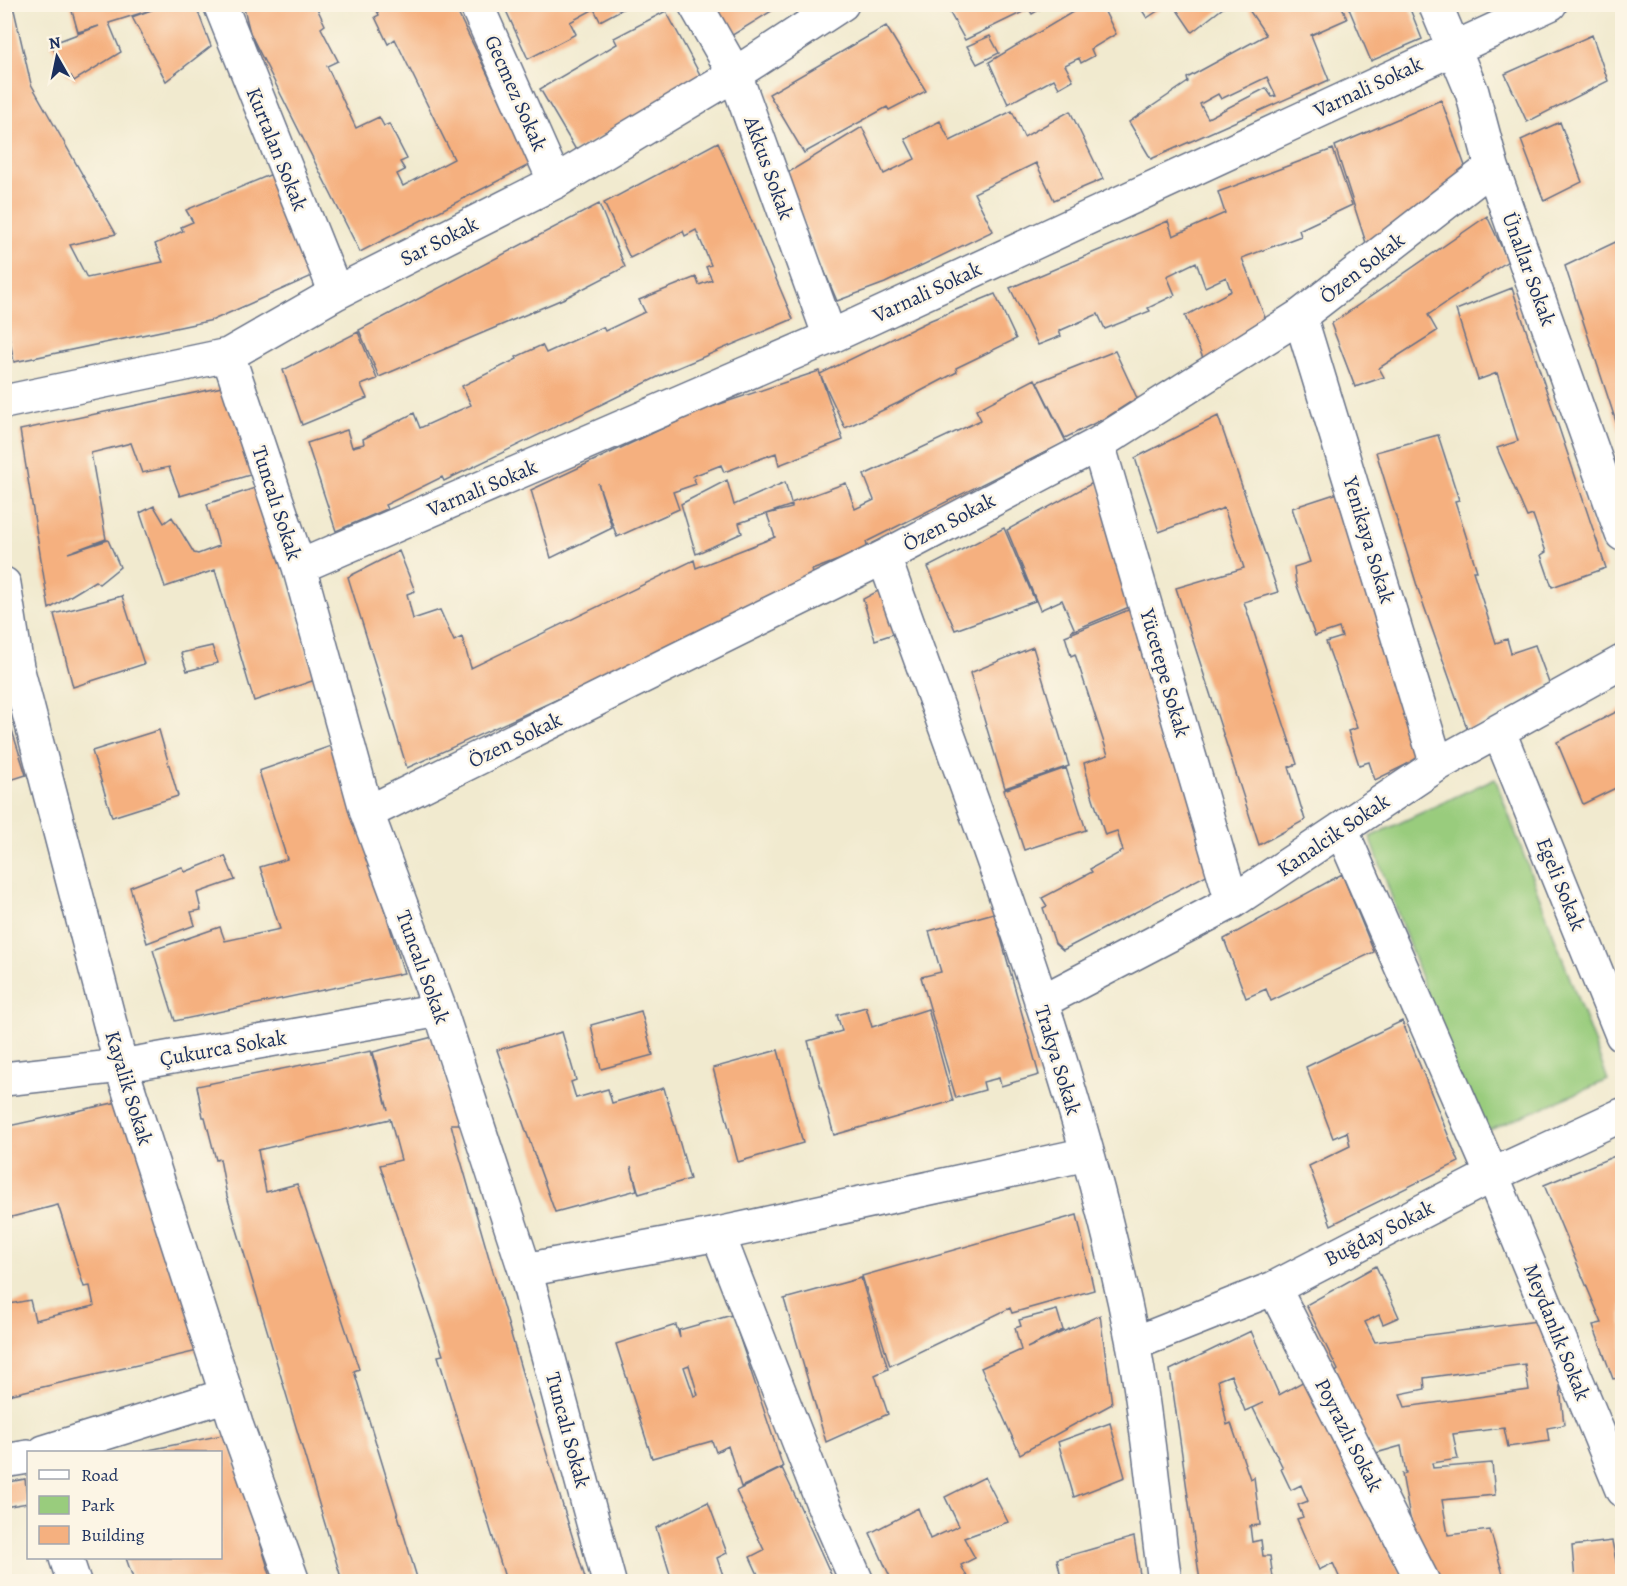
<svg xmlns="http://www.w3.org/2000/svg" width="1627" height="1586" font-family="Alegreya,serif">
<rect width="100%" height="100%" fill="#fcf5e5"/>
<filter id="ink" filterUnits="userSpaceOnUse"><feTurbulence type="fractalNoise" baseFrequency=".0167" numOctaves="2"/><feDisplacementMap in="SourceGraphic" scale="12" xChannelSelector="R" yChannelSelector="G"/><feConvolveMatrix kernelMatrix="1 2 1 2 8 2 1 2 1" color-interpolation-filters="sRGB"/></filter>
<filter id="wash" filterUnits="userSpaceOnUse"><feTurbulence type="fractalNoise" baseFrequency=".008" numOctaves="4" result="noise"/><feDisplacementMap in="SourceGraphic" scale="24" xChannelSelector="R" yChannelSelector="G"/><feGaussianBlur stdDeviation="1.35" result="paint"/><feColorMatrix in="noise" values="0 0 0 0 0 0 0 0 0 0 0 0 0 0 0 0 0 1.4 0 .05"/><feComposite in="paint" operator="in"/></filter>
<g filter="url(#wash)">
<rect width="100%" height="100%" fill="#f1eacf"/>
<path fill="#99cc7d" stroke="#5a7e6e" stroke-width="1.5" d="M1495 778 1608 1080 1478 1135 1370 837Z"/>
<g id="blocks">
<path fill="#f5b07f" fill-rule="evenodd" d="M4 4H12L14 10 31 84 116 234 70 245 87 278 163 262 155 244 183 231 181 227 193 222 186 210 272 174 319 273 213 320 14 362 4 311Z
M70 4H195L211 46 166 81 132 17 154 9 109 23 121 52 74 81 71 76 68 77 51 44 99 26 78 32Z
M243 4H315L325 25 321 28 338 61 327 66 356 128 379 117 384 126 389 124 407 159 400 162 405 170 397 174 403 186 454 159 395 39 388 44 375 17 379 15 374 5H454L531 164 360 252 250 33Z
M503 4H632L600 21 594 9 570 22 576 34 528 59Z
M714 4H783L731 36Z
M945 4H1049L1032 14 1029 9 965 40Z
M1086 4H1101L1116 34 1091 49 1094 56 1081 63 1079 58 1065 65 1073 80 1059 88 1054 79 1008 104 989 62Z
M1138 4H1168L1147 18Z
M1173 4H1228L1192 32Z
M1245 4H1341L1347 19 1311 35 1329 80 1151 159 1129 122 1188 82 1187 78 1266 35ZM1267 77 1276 96 1272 97 1266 88 1208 118 1200 104 1218 94 1221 99Z
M1347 4H1408L1422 39 1371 61Z
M666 11 704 82 576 150 540 89 617 44 614 38Z
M886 26 926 91 889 110 887 107 804 153 769 94Z
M1592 35 1608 81 1527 122 1505 74Z
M990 36 999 53 977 64 967 46Z
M1441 100 1469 177 1367 246 1335 146Z
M1012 111 1024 137 1070 111 1103 179 1054 200 1036 163 974 193 993 231 885 283 837 301 784 175 862 127 884 174 915 159 905 139 940 121 950 141Z
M1560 122 1582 182 1544 201 1521 140Z
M718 142 793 319 670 371 444 481 442 477 385 505 387 509 336 531 307 443 347 430 352 447 364 444 363 439 414 413 420 428 471 405 462 386 517 359 516 357 542 345 546 353 603 327 605 331 645 312 639 300 696 277 699 285 712 280 706 267 711 265 696 230 685 236 683 231 630 258 604 203Z
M1333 149 1352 205 1299 230 1301 236 1242 258 1269 328 1206 365 1185 316 1231 291 1226 277 1205 287 1196 262 1167 276 1175 295 1148 308 1150 311 1105 329 1098 314 1059 331 1061 336 1038 345 1010 288 1168 221 1173 236 1225 213 1218 192Z
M599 204 625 267 565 298 379 377 359 330Z
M1487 216 1508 261 1428 315 1437 331 1379 368 1384 377 1355 387 1331 324Z
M1622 239V265L1617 267 1622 281V440L1565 266Z
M1512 288 1606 568 1552 587 1541 555 1546 552 1533 515 1527 517 1497 448 1518 441 1497 373 1478 380 1456 310Z
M995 294 1016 339 956 368 957 372 898 403 845 428 820 374 931 320Z
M358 332 377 379 361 385 367 398 302 425 283 370Z
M1115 351 1137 398 1109 416 1065 438 1037 382Z
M819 371 843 440 779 465 776 453 724 472 721 465 693 476 696 484 673 492 679 509 617 537 598 483 612 528 551 558 531 490 702 410Z
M1035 379 1066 442 866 542 868 549 812 570 815 579 766 603 712 623 626 668 407 768 348 577 399 551 415 591 407 594 413 619 440 610 454 641 462 637 471 668 694 560 696 568 775 537 767 514 792 508V505L739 523 742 533 696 554 681 504 727 480 734 505 785 482 791 503 846 483 855 509 874 500 864 475 981 420 976 410Z
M227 386 253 474 180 496 169 467 142 473 131 443 91 453 106 539 68 553 108 540 120 567 99 584 95 581 49 609 20 430Z
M1218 416 1278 592 1244 602 1297 764 1289 767 1305 820 1259 845 1176 588 1244 568 1224 508 1159 532 1135 458Z
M1438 435 1459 500 1455 501 1477 571H1473L1496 643 1507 639 1511 653 1535 645 1549 683 1468 731 1418 589 1376 452Z
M1098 480 1134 605 1072 631 1074 628 1062 600 1040 610 1007 530Z
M258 487 315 680 254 701 215 570 165 587 140 513 154 506 164 523 172 517 194 553 198 554 219 546 207 504Z
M1344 491 1430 753 1375 780 1369 762 1359 765 1348 731 1357 728 1326 642 1342 637 1339 628 1315 636 1296 583 1294 567 1310 562 1292 508Z
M1004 528 1035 601 955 630 928 567Z
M893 583 908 629 875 640 863 599Z
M122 596 144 664 73 687 54 614Z
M1138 606 1220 868 1063 950 1055 943 1043 908 1047 906 1042 898 1092 872 1090 869 1123 851 1117 831 1105 835 1092 795 1084 763 1108 755 1075 654 1071 656 1065 636Z
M212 646 218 663 187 671 181 653Z
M1033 647 1069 766 1005 788 970 673Z
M5 708 26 775 4 782V709Z
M1622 709V785L1583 804 1557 742Z
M159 730 178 796 112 817 92 751Z
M334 745 404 973 175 1021 153 950 220 927 225 941 280 929 260 867 287 859 259 771Z
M1066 768 1086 830 1024 850 1004 790Z
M225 856 235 880 197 893 201 910 191 912 195 925 147 943 130 887 182 867 185 872Z
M1342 874 1374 952 1271 1001 1266 989 1246 998 1224 939Z
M994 913 1039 1075 1001 1086 999 1078 983 1082 985 1090 956 1098 921 977 941 972 929 931Z
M866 1007 872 1027 928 1009 953 1101 834 1135 808 1041 842 1031 837 1015Z
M641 1011 653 1055 601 1069 591 1025Z
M1402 1021 1459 1162 1331 1225 1309 1166 1350 1146 1347 1132 1333 1138 1306 1067Z
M562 1032 576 1080 571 1082 576 1098 608 1089 612 1103 664 1088 690 1179 639 1194 631 1166 637 1190 555 1212 497 1050Z
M433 1037 461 1124H451L457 1147 526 1386 586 1581H506L438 1356 443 1355 380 1165 401 1160 390 1119 258 1150 266 1192 297 1184 359 1369 354 1371 418 1581H342L227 1196 220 1159 216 1160 205 1117H203L197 1086 371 1051 388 1110 373 1052Z
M778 1050 803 1143 738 1162 713 1068Z
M127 1100 202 1350 4 1396V1305L30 1300 35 1320 94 1306 90 1286 84 1287 58 1205 4 1219V1127Z
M1622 1153V1391L1618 1378 1613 1379 1593 1325 1602 1323 1544 1185Z
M1077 1215 1094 1290 1012 1313 1010 1308 890 1366 862 1276Z
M1376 1266 1399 1317 1383 1324 1379 1315 1365 1322 1375 1342 1545 1320 1563 1386 1560 1387 1564 1425 1547 1428 1549 1441 1508 1447 1504 1428 1453 1434 1458 1459 1432 1463 1433 1468 1492 1463 1495 1495 1442 1500 1448 1535 1490 1530 1505 1581H1432L1414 1540 1402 1474 1406 1473 1401 1446 1376 1453 1354 1417 1336 1372 1338 1370 1306 1305ZM1525 1364 1529 1390 1405 1407 1400 1394 1425 1389 1424 1378Z
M861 1278 888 1369 875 1375 888 1414 826 1442 784 1299Z
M1057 1310 1063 1330 1027 1348 1100 1315 1112 1404 1020 1454 981 1368 1021 1350 1015 1328 1021 1326 1019 1320Z
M732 1315 783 1467 741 1487 728 1446 716 1452 712 1441 652 1458 616 1344 676 1325 680 1338 679 1330ZM689 1365 698 1395 694 1396 684 1367Z
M1251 1331 1279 1395 1306 1380 1382 1539 1405 1581H1341L1333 1563 1319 1570 1297 1519 1303 1517 1298 1505 1308 1501 1301 1485 1291 1490 1281 1469 1283 1468 1253 1408 1263 1403 1245 1411 1231 1375 1218 1380 1227 1425 1231 1423 1250 1479 1254 1477 1260 1525 1250 1526 1252 1542 1261 1540 1263 1556H1270L1273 1578 1266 1579V1581H1200L1170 1370Z
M1110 1423 1125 1477 1074 1497 1058 1442Z
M227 1434 272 1581H134L126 1558H220V1452L144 1451Z
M782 1468 810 1528 834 1581H761L750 1557 764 1550 736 1491Z
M985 1477 1008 1522 964 1538 975 1558 961 1565 967 1577 958 1581H892L870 1533 918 1508 930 1539 959 1526 945 1497Z
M25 1479 28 1503 4 1507V1483Z
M708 1502 727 1553 717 1558 725 1581H672L656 1528Z
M1134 1537 1141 1581H1062L1057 1559Z
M1612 1541 1620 1581H1575L1572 1546Z"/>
</g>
</g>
<g filter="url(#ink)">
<use href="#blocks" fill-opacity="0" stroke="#667086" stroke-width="1.5"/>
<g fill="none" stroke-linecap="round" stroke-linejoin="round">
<g stroke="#667086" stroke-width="36">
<path id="minor" d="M220 4 336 293
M476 4 555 182
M695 4 735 74 830 337
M1435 4 1472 92 1492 167 1622 534
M1300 316 1437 765
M228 355 299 567 367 813 440 1010 525 1270 609 1582
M4 402 228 355 336 293 555 182 735 74 842 4
M1098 444 1232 902
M884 557C975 815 1080 1073 1133 1343 1148 1420 1154 1503 1165 1582
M299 567 830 337 1550 4
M4 584 17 667 121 1066 236 1424 293 1582
M1499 732 1622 1035
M367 813 884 557 1098 444 1300 316 1492 167
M1341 829 1492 1175 1622 1490
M1041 1002 1232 902 1437 765 1622 662
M4 1079 121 1066 440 1010
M718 1234 823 1504 857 1582
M525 1270 718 1234 1087 1154
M1274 1288 1423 1582
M1133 1344 1274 1288 1492 1175 1622 1115
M44 1452 227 1395
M4 1461 28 1457
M66 1558 74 1582"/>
</g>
<use href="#minor" stroke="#fff" stroke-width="33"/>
</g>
</g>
<g text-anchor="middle" stroke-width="5" stroke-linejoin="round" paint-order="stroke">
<g font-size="21" fill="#1b2f5e" stroke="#fcf5e5">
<text transform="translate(1368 87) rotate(-25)" y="7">Varnali Sokak</text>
<text transform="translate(516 93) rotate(66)" y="7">Gecmez Sokak</text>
<text transform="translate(277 149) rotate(68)" y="7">Kurtalan Sokak</text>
<text transform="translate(769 168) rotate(70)" y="7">Akkus Sokak</text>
<text transform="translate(439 241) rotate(-27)" y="7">Sar Sokak</text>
<text transform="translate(1362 268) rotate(-38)" y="7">Özen Sokak</text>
<text transform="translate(1529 269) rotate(70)" y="7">Ünallar Sokak</text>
<text transform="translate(927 292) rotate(-25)" y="7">Varnali Sokak</text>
<text transform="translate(482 488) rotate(-23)" y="7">Varnali Sokak</text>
<text transform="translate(277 503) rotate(72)" y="7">Tuncalı Sokak</text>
<text transform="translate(949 522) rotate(-28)" y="7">Özen Sokak</text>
<text transform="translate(1369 540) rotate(73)" y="7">Yenikaya Sokak</text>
<text transform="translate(1165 673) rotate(74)" y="7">Yücetepe Sokak</text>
<text transform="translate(515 740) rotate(-26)" y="7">Özen Sokak</text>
<text transform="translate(1333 835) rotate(-34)" y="7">Kanalcik Sokak</text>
<text transform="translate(1561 884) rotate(68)" y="7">Egeli Sokak</text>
<text transform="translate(423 967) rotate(70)" y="7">Tuncalı Sokak</text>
<text transform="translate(223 1048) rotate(-10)" y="7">Çukurca Sokak</text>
<text transform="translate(1058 1060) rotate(73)" y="7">Trakya Sokak</text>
<text transform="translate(129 1088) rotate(73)" y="7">Kayalik Sokak</text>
<text transform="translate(1379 1233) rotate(-27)" y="7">Buğday Sokak</text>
<text transform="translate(1557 1332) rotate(68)" y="7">Meydanlık Sokak</text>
<text transform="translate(568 1430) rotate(75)" y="7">Tuncalı Sokak</text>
<text transform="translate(1349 1435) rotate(63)" y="7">Poyrazlı Sokak</text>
</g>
</g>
<rect width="1627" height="1586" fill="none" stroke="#fcf5e5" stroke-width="24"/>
<rect x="27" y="1451" width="195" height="108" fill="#fcf5e5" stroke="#a2a6af" stroke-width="1.5"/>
<rect x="39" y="1470" width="30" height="9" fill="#ffffff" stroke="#a2a6af" stroke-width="1.5"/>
<text x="81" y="1481" font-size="18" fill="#1b2f5e">Road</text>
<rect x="39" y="1496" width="30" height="18" fill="#99cc7d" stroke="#a2a6af" stroke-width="1.5"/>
<text x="81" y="1511" font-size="18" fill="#1b2f5e">Park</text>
<rect x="39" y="1526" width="30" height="18" fill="#f5b07f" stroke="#a2a6af" stroke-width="1.5"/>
<text x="81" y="1541" font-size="18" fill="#1b2f5e">Building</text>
<g transform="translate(57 57) rotate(351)" stroke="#fcf5e5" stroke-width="4.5" paint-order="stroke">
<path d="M0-4.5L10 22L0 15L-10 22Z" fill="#1b2f5e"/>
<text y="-9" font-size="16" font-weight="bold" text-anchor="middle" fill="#1b2f5e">N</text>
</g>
</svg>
